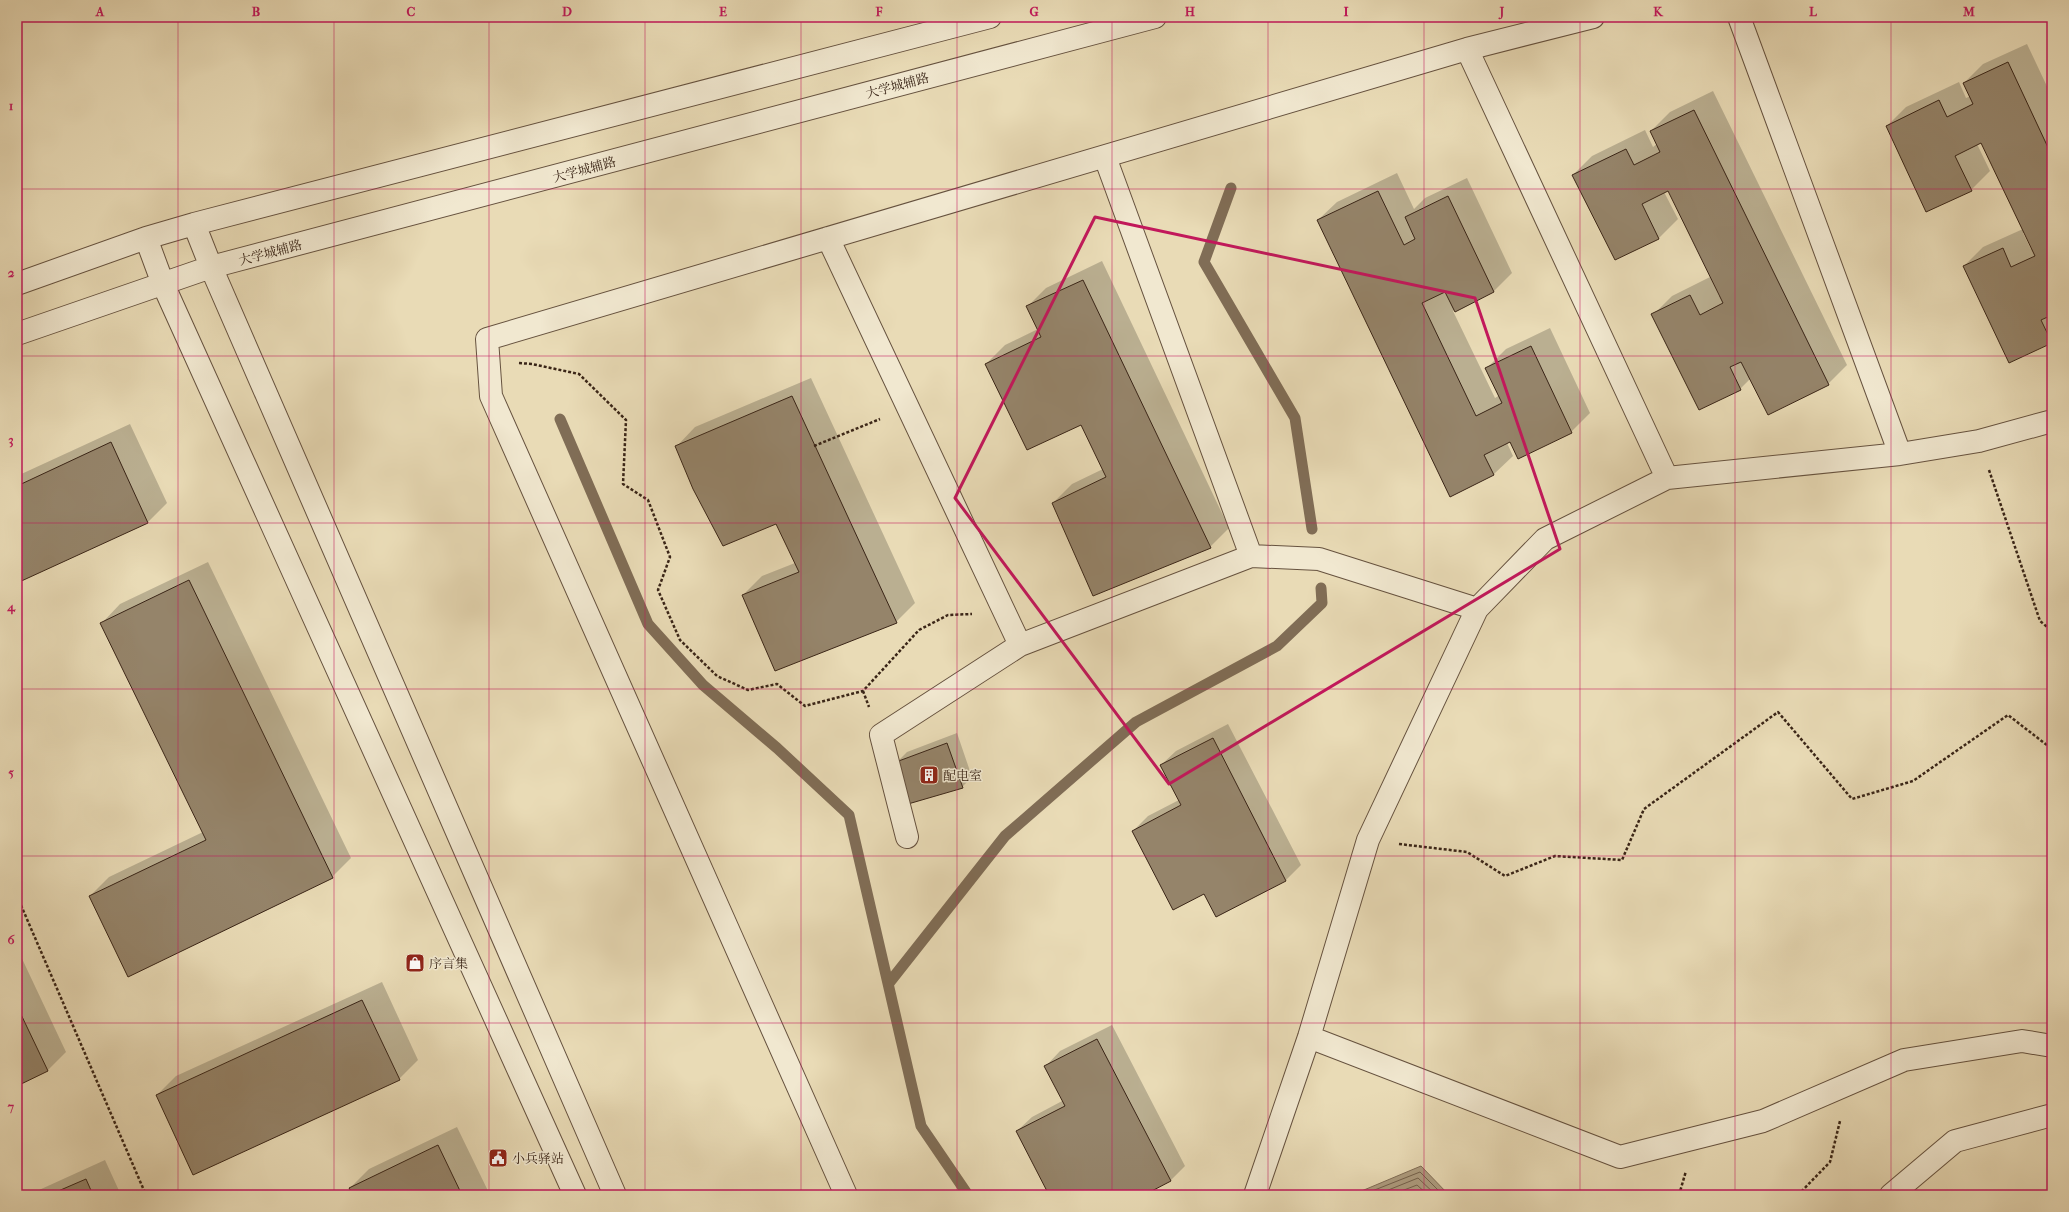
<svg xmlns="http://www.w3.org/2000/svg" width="2069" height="1212" font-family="'IM FELL French Canon','Noto Serif SC',serif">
<rect width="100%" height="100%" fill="#e9dbb6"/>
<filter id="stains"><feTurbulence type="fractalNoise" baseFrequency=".005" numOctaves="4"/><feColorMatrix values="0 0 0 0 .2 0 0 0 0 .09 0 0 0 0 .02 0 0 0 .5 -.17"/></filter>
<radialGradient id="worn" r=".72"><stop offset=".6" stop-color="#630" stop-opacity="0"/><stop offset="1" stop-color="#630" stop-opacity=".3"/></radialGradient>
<path fill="#ae9d80" stroke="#806d56" d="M1421 1166 1449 1195H1352Z
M1752 1192 1753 1195H1692Z"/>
<path fill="#0003" fill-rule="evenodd" d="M2027 44 2052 97 2051 342 1964 266 1983 247 2023 229 1982 142 1977 144 1990 171 1971 190 1887 126 1906 107 1959 82 1966 98 1971 96 1964 83 1983 64ZM2023 233H2025L2033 248 2031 249Z
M1713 91 1847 365 1828 384 1751 378 1740 389 1653 315 1672 296 1710 277 1719 296 1721 295 1669 189 1664 192 1678 219 1659 238 1615 259 1573 175 1592 156 1645 130 1653 147 1657 144 1651 131 1670 112Z
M1397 173 1414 209 1425 198 1467 178 1512 273 1493 292 1453 311 1495 398 1500 395 1487 368 1506 349 1550 328 1590 413 1571 432 1507 443 1513 456 1494 474 1451 496 1318 220 1337 202Z
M1102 261 1229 528 1210 547 1053 503 1072 484 1103 469 1081 424 986 364 1005 345 1038 329 1027 307 1046 288Z
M811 378 915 603 896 622 743 595 762 576 795 563 776 522 677 446 695 427Z
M130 424 167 503 148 522 17 582V476Z
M208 562 351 858 332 877 90 896 109 877 203 832 102 623 120 604Z
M1228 724 1301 865 1286 880 1217 916 1205 893 1133 831 1148 816 1179 800 1161 765 1176 751Z
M957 733 972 777 962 787 897 762 907 752Z
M17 948 66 1052 47 1071 17 1085Z
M382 982 418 1060 399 1079 157 1095 176 1076Z
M1112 1025 1185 1166 1171 1180 1142 1195H1050L1017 1131 1032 1117 1064 1100 1046 1066 1060 1051Z
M457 1127 490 1195H354L350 1188 369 1169Z
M105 1160 121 1195H28Z"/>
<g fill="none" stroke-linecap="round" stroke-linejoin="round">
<path stroke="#74614c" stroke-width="1" d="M1362 1195 1420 1172 1443 1195
M1376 1195 1418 1178 1436 1195
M1391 1195 1417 1185 1428 1195"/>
<path stroke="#806d56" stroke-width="11" d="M1231 188 1204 262 1295 418 1312 529
M560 419 648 624 703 685 777 748 849 815 921 1126 968 1195
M889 983 1005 836 1136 722 1277 646 1322 603 1321 588"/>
</g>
<path fill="#95846a" stroke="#3a2517" d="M2008 62 2052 156V315L2041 320 2052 343 2009 363 1963 266 2003 248 2011 267 2035 256 1981 143 1955 156 1972 191 1926 212 1886 126 1939 100 1947 117 1973 104 1963 83Z
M1694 110 1829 385 1768 415 1741 362 1730 367 1741 390 1699 410 1651 314 1690 295 1700 315 1723 303 1668 191 1642 204 1659 239 1615 260 1572 175 1626 149 1634 165 1660 152 1650 131Z
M1378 191 1404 245 1415 239 1405 217 1448 196 1494 292 1455 312 1445 292 1422 303 1476 416 1502 403 1485 368 1531 346 1572 433 1518 459 1510 442 1484 455 1494 475 1450 497 1317 220Z
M1083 280 1211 548 1093 596 1052 503 1106 477 1081 425 1027 450 985 364 1041 337 1026 306Z
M792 396 897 623 775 671 742 595 799 572 776 524 723 546 693 489 675 446Z
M111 442 148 523 17 583V486Z
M189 580 333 878 128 977 89 896 206 840 100 623Z
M1213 738 1286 881 1216 917 1204 894 1173 910 1132 831 1181 805 1160 765Z
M947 743 963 788 908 804 896 762Z
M362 1000 400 1080 193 1175 156 1095Z
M17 1006 48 1071 17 1086Z
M1097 1039 1171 1181 1144 1195H1049L1016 1131 1065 1106 1044 1066Z
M438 1145 462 1195H353L349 1188Z
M86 1179 93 1195H49Z"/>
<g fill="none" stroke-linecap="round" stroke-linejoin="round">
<g stroke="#66523f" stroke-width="24">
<path id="minor" d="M1739 17 1900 454
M1467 49 1667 478
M1105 157 1251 556
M194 224 211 267 615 1195
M146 238 163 284 575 1195
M828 238 1020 645
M17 284 146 238 194 224 990 17
M17 334 211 267 1155 17
M907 837 881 735 1020 645 1251 556 1319 559 1477 609
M1309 1037 1620 1157 1763 1121 1904 1060 2022 1041 2052 1046
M846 1195 491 396 487 339 1467 49 1593 17
M1255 1195 1309 1037 1368 840 1477 609 1545 539 1667 478 1900 454 1979 441 2052 421
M1891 1195 1955 1141 2052 1115"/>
</g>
<path stroke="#3a2517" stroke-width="2.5" stroke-dasharray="3 2" stroke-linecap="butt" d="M519 363 532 364 579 374 626 420 623 484 648 500 670 557 658 590 680 640 717 676 748 690 777 684 805 706 863 691 919 630 948 615 972 614
M814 446 880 419
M1989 470 2040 621 2052 631
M863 691 869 707
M1399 844 1467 852 1505 876 1555 856 1622 860 1644 809 1778 712 1852 799 1913 781 2008 715 2052 749
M17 896 146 1195
M1679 1195 1686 1171
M1798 1195 1830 1162 1840 1121"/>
<use href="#minor" stroke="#f1e8d0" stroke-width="22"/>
</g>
<path fill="none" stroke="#c2185b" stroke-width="3" stroke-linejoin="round" d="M1095 217 1475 298 1560 549 1169 784 955 498Z"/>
<path fill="none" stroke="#c2185b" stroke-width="1" stroke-opacity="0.55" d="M178 17V1195M334 17V1195M489 17V1195M645 17V1195M801 17V1195M957 17V1195M1112 17V1195M1268 17V1195M1424 17V1195M1580 17V1195M1735 17V1195M1891 17V1195M17 189H2052M17 356H2052M17 523H2052M17 689H2052M17 856H2052M17 1023H2052"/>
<defs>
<g id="building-square" transform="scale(1)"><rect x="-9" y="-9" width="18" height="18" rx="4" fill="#8f2418" stroke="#f1e8d0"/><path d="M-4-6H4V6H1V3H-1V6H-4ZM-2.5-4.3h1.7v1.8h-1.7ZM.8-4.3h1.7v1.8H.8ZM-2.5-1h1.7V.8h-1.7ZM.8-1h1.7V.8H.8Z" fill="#fff"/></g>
<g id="shop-square" transform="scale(1)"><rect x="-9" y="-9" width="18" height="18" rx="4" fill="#8f2418" stroke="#f1e8d0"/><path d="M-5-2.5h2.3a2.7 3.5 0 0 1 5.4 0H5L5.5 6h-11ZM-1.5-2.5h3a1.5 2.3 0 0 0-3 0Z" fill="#fff"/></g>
<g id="civic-square" transform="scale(1)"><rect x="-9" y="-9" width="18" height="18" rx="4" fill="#8f2418" stroke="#f1e8d0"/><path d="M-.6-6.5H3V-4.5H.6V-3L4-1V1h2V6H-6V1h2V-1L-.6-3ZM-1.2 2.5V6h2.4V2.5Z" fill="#fff"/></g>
</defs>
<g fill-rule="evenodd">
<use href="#building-square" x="929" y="775"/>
<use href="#shop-square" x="415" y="963"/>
<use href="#civic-square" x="498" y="1158"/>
</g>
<g text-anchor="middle" stroke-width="3" stroke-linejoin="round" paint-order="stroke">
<g font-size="13" fill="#3a2517" stroke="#f1e8d0">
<text transform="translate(897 85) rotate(-15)" y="5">大学城辅路</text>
<text transform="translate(584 169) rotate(-15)" y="5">大学城辅路</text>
<text transform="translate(270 252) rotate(-15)" y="5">大学城辅路</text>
</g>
<g font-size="13" fill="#3a2517" stroke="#f1e8d0" text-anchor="start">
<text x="943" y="780">配电室</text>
<text x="429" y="968">序言集</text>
<text x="512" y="1163">小兵驿站</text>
</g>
</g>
<rect width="2069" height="1212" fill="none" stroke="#e9dbb6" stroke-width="44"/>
<rect x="22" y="22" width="2025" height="1168" fill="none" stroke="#c2185b" stroke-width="1.5"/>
<g font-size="13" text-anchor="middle" font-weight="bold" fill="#c2185b">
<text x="100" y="16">A</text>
<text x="256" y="16">B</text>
<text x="411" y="16">C</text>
<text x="567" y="16">D</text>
<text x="723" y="16">E</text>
<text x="879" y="16">F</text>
<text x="1034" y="16">G</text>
<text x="1190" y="16">H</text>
<text x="1346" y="16">I</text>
<text x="1502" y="16">J</text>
<text x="1658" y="16">K</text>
<text x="1813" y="16">L</text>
<text x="1969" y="16">M</text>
<text x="11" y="110">1</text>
<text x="11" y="277">2</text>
<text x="11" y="444">3</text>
<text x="11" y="611">4</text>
<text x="11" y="777">5</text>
<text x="11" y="944">6</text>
<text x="11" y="1111">7</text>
</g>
<rect width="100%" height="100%" filter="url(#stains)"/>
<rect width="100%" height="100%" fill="url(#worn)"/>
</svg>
